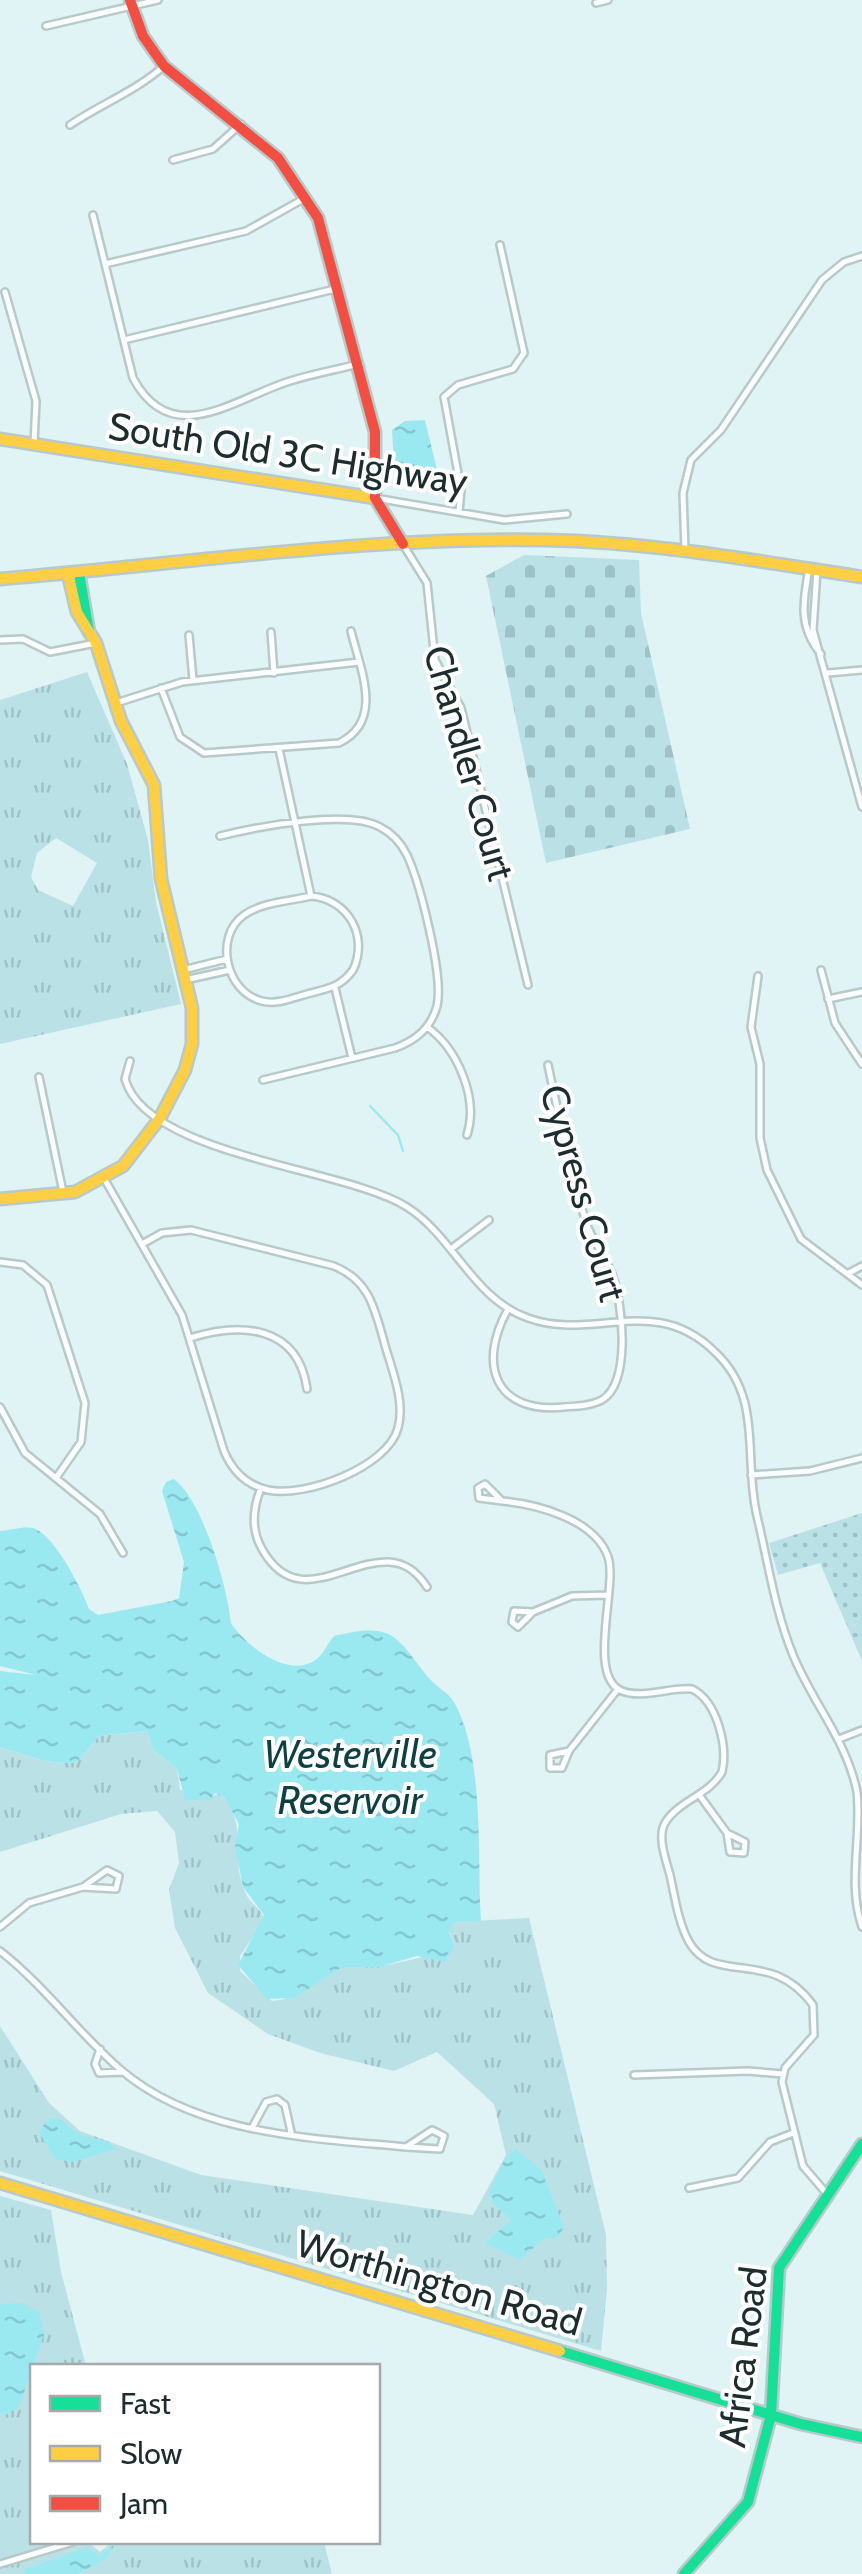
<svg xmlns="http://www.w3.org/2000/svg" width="862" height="2574" font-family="Cabin,sans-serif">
<defs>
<pattern id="grass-tufts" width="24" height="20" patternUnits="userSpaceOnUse" patternTransform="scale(2.5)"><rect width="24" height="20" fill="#bae2e6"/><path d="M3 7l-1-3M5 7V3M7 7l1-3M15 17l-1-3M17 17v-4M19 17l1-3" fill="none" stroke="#9fc2c6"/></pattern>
<pattern id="cemetery-stones" width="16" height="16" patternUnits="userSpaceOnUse" patternTransform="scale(2.5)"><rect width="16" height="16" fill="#bae2e6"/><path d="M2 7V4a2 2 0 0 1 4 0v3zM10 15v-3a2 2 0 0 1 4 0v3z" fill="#9fc2c6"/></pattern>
<pattern id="park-dots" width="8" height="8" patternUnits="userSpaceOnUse" patternTransform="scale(2.5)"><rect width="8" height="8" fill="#bae2e6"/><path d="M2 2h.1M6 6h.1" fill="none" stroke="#9fc2c6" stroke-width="1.8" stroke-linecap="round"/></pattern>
<pattern id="water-ripples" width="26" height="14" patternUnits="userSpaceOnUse" patternTransform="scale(2.5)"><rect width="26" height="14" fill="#9ae9f1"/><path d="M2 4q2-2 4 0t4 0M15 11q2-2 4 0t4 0" fill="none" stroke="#84c8cf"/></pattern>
</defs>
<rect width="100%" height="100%" fill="#e0f3f5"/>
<path fill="url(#grass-tufts)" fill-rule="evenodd" d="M87 672 127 764 148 840 156 902 181 1004 0 1044V700ZM56 838 97 863 73 906 38 890 31 877 37 853Z
M147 1731 153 1750 177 1768 180 1790 211 1797 220 1793C251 1826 228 1856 246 1894 251 1905 261 1907 264 1920L240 1956V1971L272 2001C305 1999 313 1973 341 1967 351 1965 363 1967 373 1967 388 1966 444 1953 455 1946L448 1929 453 1922 529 1918 606 2235 607 2289 601 2351 0 2171V2026L49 2103 80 2131 201 2175 473 2215 506 2155 494 2104 437 2052 394 2071 320 2053 268 2034 208 1993 175 1928 169 1890 179 1863 175 1832 157 1811 121 1814 0 1852V1747C27 1755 48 1766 77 1762L99 1736Z
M0 2196 51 2210 61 2272 86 2366H32V2542H88L100 2552 112 2542H324L332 2574H0Z"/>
<path fill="url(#cemetery-stones)" d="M524 555 639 560 641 613 690 829 546 863 486 576Z"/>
<path fill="url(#park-dots)" d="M862 1513V1661L820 1563 778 1575 769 1543Z"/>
<path fill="url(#water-ripples)" d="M425 420 439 478 434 490 395 480 392 430 405 421Z
M174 1479C203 1501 227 1586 231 1623 245 1645 287 1678 314 1661 323 1656 327 1644 334 1636 392 1622 395 1634 427 1676 435 1686 449 1693 454 1702 485 1756 477 1859 481 1921L453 1922 449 1933 455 1946 445 1962 417 1956 379 1967H342L294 1998 267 1999 238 1965 264 1915 243 1887 235 1846 239 1824 224 1797 215 1793 210 1800H185L177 1768 153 1750 147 1731 99 1736 77 1762C48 1766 27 1755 0 1747V1671L36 1675 0 1666V1531C10 1530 24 1526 33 1528 54 1534 82 1589 89 1609L98 1615 172 1601 179 1598 184 1562 162 1491 166 1482Z
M59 2118 80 2135 107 2141 116 2149 73 2162 55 2159 39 2132 47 2120Z
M516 2149 542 2171 564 2227 558 2237 543 2239 520 2260 485 2243 511 2220 493 2203 489 2192 506 2157Z
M22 2303 39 2312 44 2334 19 2407 4 2416 0 2413V2304Z
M117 2542 105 2559 78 2574H26L23 2570 89 2547 99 2557Z"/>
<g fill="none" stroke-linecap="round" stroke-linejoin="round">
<path stroke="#9ae9f1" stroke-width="2.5" d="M370 1106 398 1135 403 1151"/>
<g stroke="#b8c9ca" stroke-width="10">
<path id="street" d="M596 3 608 0
M46 26 158 0
M70 125C101 104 136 91 164 66
M173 160 213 149 241 124
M93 215 133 378C172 451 235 398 290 381 312 374 335 370 358 364
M105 264 246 231 305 198
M5 292 36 401 34 444
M124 340 339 288
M375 498 504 520 567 514
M459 512 461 490 444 397 458 385 513 369 524 353 500 245
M404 546 427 583 435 660 461 708 528 985
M685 550 683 493 691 460 721 430 822 280 844 262 862 256
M809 568C803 601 798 627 821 654
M817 570 813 630 862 807
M271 632 274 673
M189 635 193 680
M0 640 23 639 50 652 96 643
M828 673 862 670
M161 688 180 737 204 753 339 743C385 721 360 669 351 631
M116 703 182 682 359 662
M279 749 311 896
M220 836C256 827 348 809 380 827 392 833 401 843 407 855 420 883 444 977 437 1006 431 1028 415 1041 395 1048L263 1080
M311 896C348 899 369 936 353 970 341 987 327 989 307 994 293 998 276 1005 262 1001 225 992 214 936 244 915 262 902 291 901 311 896Z
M183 970 227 959
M821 970 835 1023 862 1064
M758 976 751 1027 760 1064V1138L767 1170 801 1239 862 1285
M185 980 230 970
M335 988 352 1058
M828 999 862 992
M427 1027C457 1048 479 1098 467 1135
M130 1061 125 1079C146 1156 346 1168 407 1207 454 1237 473 1299 528 1318 594 1342 654 1292 715 1352 764 1398 743 1458 757 1516 768 1562 775 1611 793 1655 812 1702 847 1741 857 1792 862 1838 847 1882 862 1927
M39 1077 63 1192
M105 1180 182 1315 224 1451C232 1470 246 1485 268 1490 305 1498 388 1467 398 1428 406 1400 390 1366 383 1338 374 1306 368 1280 334 1266L191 1230 162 1233 142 1244
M451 1249 489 1220
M0 1262 23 1265 47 1285 85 1403 81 1442 56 1478
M849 1273 862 1266
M508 1309C477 1365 495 1414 564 1407 577 1406 590 1406 602 1400 631 1382 623 1306 613 1277 607 1257 592 1242 586 1222 570 1171 559 1117 548 1065
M190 1338C241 1322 298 1325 307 1389
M0 1407 25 1453 100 1514 123 1553
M751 1475 810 1471 862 1458
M485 1484 502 1501 479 1498 478 1488Z
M261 1488C253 1508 251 1530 262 1549 296 1610 345 1560 389 1562 407 1563 418 1573 427 1587
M502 1501C536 1504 595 1519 608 1557 618 1585 586 1677 622 1691 642 1699 671 1687 692 1689 717 1701 728 1746 722 1772 709 1795 678 1801 665 1823 657 1837 666 1860 670 1875 675 1897 678 1922 689 1942 715 1987 770 1946 813 2005L814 2035 785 2068 782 2082 803 2166 827 2194
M514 1611 533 1612 518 1627 512 1622Z
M533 1612 572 1596 608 1595
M839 1739 862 1730
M569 1751 618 1689
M569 1751 562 1768H550V1755Z
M700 1796 727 1833
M727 1833 745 1842 744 1853 730 1852Z
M107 1870 119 1876 116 1889 83 1887Z
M0 1927 29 1903 83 1887
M0 1951C45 1986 78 2033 121 2070 197 2135 311 2138 406 2147
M100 2049 95 2064 99 2073 123 2072
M634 2075 748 2071 783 2074
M252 2128 266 2102 277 2099 285 2105 291 2132
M432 2130 444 2136 440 2149 406 2147Z
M689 2188 738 2178 770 2142 793 2133
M0 2564 73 2542"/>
</g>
<g stroke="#b8c9ca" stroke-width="15">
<path id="fast" d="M79 573 89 632
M560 2351 801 2424 862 2437
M684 2574 748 2502 771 2415 779 2268 862 2144"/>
</g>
<g stroke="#b8c9ca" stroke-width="15">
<path id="slow" d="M0 439 375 498
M0 579C181 564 363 537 545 540 652 542 757 561 862 577
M0 1199 75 1192 123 1166 160 1118 185 1070 192 1044V1008L161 879 154 785 121 721 96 643 77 612 68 574
M0 2183 560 2351"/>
</g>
<g stroke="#b8c9ca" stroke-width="15">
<path id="jam" d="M130 0 143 36 164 66 278 158 318 218 375 432V498L403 544"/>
</g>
<use href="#street" stroke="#fafdfe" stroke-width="5"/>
<use href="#fast" stroke="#16e098" stroke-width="10"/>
<use href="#slow" stroke="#ffcf43" stroke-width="10"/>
<use href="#jam" stroke="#f24e42" stroke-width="10"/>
</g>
<g text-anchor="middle" stroke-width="8" stroke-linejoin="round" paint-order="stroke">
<g font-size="38" fill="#1d2d2f" stroke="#fff">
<text transform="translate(288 454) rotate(9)" y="13">South Old 3C Highway</text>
<text transform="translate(469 763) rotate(74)" y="13">Chandler Court</text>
<text transform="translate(583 1193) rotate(74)" y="13">Cypress Court</text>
<text transform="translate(439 2283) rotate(16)" y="13">Worthington Road</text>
<text transform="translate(743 2357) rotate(-83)" y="13">Africa Road</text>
</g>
<g font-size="40" font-style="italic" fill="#0d3f43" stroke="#fff">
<text x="350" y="1768">Westerville<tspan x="350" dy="46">Reservoir</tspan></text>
</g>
</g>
<rect x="30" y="2364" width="350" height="180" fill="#ffffff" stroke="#a5abac" stroke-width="2.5"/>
<rect x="50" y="2396" width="50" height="15" fill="#16e098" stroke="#a5abac" stroke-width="2.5"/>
<text x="120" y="2414" font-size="30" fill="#1d2d2f">Fast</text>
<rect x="50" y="2446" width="50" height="15" fill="#ffcf43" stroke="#a5abac" stroke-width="2.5"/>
<text x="120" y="2464" font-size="30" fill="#1d2d2f">Slow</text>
<rect x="50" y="2496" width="50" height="15" fill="#f24e42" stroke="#a5abac" stroke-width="2.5"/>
<text x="120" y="2514" font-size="30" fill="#1d2d2f">Jam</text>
</svg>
